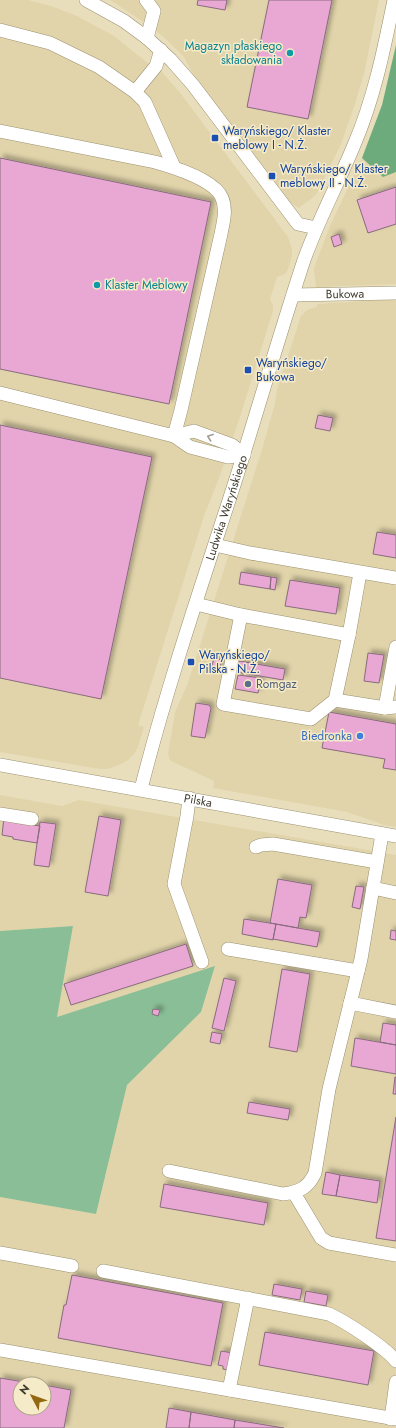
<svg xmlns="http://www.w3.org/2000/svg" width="396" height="1428" font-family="Jost,sans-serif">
<defs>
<filter id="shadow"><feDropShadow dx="3.5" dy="-3.5" stdDeviation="2" flood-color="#0004"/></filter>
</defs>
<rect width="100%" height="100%" fill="#e8debb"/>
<path fill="#e1d4aa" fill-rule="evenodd" d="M0 0H28L51 6 77 16 114 36 149 64 162 72 181 94 288 237 292 249V256L288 269 285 274 277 277 270 299 273 305V311L240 417 218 481 205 513 138 725 144 727 138 747 134 754 128 760 121 764 107 769H100L0 752Z
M110 0H379L364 74 354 107 341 144 316 195 299 208 289 202 197 82 184 57 169 42 154 29Z
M362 158 383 177 396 172V284L316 287 314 268 330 226Z
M396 299V827L384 825 347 812 213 788 214 781 173 762 170 760 168 754 175 712 188 683 263 446 275 403 277 389 301 316 307 310 317 307V304Z
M0 795 62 806 79 800 396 855V1428H0V1197L96 1214 127 1085 201 1012 215 967 57 1017 73 926 0 931ZM20 1384H44V1408H20Z"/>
<path fill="#89be96" d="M73 926 57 1017 215 966 201 1012 127 1085 96 1214 0 1197V931Z"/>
<path fill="#6dab7d" d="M396 45V172L383 177 362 158 382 105Z"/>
<path fill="#e9a8d4" stroke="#896b7e" filter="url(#shadow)" d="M198 0H227L225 10 197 5Z
M269 0H332L308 119 247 107Z
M0 158 211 202 169 404 0 369Z
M396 187V224L368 233 357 200Z
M339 234 342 244 334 247 331 237Z
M318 415 333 418 330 431 315 428Z
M0 425 152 457 101 699 0 678Z
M377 532 396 535V558L373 554Z
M241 572 271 577 270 589 239 584Z
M271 577 277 578 275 590 270 589Z
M290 580 340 588 336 614 285 606Z
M368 653 384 655 379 683 364 681Z
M214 658 222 660 219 670 211 669Z
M239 661 285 669 283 680 237 672Z
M238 675 261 678 258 693 235 689Z
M196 703 209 705 211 708 205 738 191 736Z
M329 712 396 724V770L383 768 385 759 322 748Z
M99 816 121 820 108 896 85 892Z
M4 817 20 823 40 826 37 843 13 839V837L2 835Z
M40 822 56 824 49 867 34 865Z
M278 879 312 885 306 918 300 917 298 928 270 923Z
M356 886 364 887 360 909 352 907Z
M244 919 276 924 273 940 242 934Z
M276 924 320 932 317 947 273 939Z
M391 930 396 931V940L390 939Z
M186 944 193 966 71 1005 64 984Z
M282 969 310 974 297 1052 269 1047Z
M224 978 236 981 224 1031 212 1028Z
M153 1009 160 1010 158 1016 152 1014Z
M383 1023 396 1025V1045L380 1042Z
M212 1032 222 1034 220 1044 210 1042Z
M355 1038 396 1045V1074L351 1066Z
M395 1077H396V1094H393Z
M249 1102 290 1109 288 1120 247 1113Z
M396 1117V1241L376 1238Z
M326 1172 340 1175 336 1196 322 1194Z
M340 1175 380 1181 377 1203 336 1196Z
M164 1184 268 1203 264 1225 160 1207Z
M72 1275 223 1303 211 1366 58 1338 64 1305H66Z
M274 1284 302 1289 300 1300 272 1295Z
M306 1291 328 1295 326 1306 304 1302Z
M265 1332 374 1351 368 1385 259 1365Z
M221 1351 233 1353 228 1370 223 1369V1366L218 1365Z
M0 1378 36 1384H20V1408H44V1385L71 1390 64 1428H0Z
M169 1408 191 1412 189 1428H166Z
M191 1412 235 1420 234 1428H189Z
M235 1420 284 1428H234Z"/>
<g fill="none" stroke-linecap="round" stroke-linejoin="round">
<g stroke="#9b9171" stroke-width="14">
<g id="minor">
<path d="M86 0 124 21 147 38 171 60 193 85 298 224 316 228"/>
<path d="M146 0 154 11 147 38"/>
<path d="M0 30 50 43 99 67 135 92 145 102 174 167"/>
<path d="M135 92 156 66 161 50"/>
<path d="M0 131 155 162C173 167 215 180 222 198 227 210 223 223 221 234L181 410 174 436 0 393"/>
<path id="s1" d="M293 295 396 293"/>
<path d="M174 436 194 431 232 445 244 455"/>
<path d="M174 436 190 447 228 457 244 455"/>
<path d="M215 545 250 553 396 578"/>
<path d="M196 604 241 615 349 635"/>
<path d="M241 615 223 704 311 719 335 700 385 708 396 707"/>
<path d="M335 700 349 635 360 573"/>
<path d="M385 708 396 647"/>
<path id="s2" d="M0 765 396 836"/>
<path id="s3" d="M141 789C167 686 202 584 235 482 258 409 279 336 303 263 317 222 338 184 354 145 374 99 384 49 394 0"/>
<path d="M189 798 187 816 174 884 202 962"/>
<path d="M0 814 32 819"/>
<path d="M256 847 261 845 273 844 377 862"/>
<path d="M373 888 396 893"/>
<path d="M228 949 358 971"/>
<path d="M350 1003 396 1012"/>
<path d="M169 1171 283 1194C299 1192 308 1188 315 1173L329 1089 361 959 382 834"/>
<path d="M294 1193 321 1238 329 1243 396 1255"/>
<path d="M0 1253 72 1266"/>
<path d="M103 1271 329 1314C346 1322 385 1347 396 1361"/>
<path d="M0 1350 396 1419"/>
<path d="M229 1390 248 1298"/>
<path d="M391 1419 396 1382"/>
</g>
</g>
<use href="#minor" stroke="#fff" stroke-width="13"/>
</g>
<defs><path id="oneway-chevron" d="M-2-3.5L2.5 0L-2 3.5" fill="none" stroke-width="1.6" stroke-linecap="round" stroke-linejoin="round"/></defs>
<use stroke="#9f9d96" href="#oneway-chevron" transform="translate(210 437) rotate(-160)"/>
<g fill="#0f9aa8" stroke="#f6ebc8" stroke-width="1.5">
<circle cx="290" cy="53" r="4"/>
<circle cx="97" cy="285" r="4"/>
</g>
<g fill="#1a4fb4" stroke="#f6ebc8" stroke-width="1.5">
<rect x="211" y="134" width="8" height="8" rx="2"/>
<rect x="268" y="172" width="8" height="8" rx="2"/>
<rect x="244" y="366" width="8" height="8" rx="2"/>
<rect x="187" y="658" width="8" height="8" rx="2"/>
</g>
<circle fill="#5c6f8a" stroke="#f6ebc8" stroke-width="1.5" cx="248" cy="684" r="4"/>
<circle fill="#3f7fe0" stroke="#f6ebc8" stroke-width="1.5" cx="360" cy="736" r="4"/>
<g text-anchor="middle" stroke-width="3" stroke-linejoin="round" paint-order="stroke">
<g font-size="12" fill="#0d838f" stroke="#f6ebc8" text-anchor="end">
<text x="282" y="50">Magazyn płaskiego<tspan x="282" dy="14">składowania</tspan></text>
<text x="105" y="289" text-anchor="start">Klaster Meblowy</text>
</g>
<g font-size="12" fill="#164399" stroke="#f6ebc8" text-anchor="start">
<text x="223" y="135">Waryńskiego/ Klaster<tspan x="223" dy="14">meblowy I - N.Ż.</tspan></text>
<text x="280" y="173">Waryńskiego/ Klaster<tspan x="280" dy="14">meblowy II - N.Ż.</tspan></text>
<text x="256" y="367">Waryńskiego/<tspan x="256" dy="14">Bukowa</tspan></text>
<text x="199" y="659">Waryńskiego/<tspan x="199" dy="14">Pilska - N.Ż.</tspan></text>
</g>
<g font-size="12" fill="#3f3b2d" stroke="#f6ebc8">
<text dy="4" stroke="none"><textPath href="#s1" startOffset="52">Bukowa</textPath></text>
<text dy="4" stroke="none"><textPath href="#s3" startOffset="294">Ludwika Waryńskiego</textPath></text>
<text dy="4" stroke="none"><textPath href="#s2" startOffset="201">Pilska</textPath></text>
</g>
<g font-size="12" fill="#4e5e75" stroke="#f6ebc8" text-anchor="start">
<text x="256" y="688">Romgaz</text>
</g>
<g font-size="12" fill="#366cbe" stroke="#f6ebc8" text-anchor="end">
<text x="352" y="740">Biedronka</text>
</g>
</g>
<g transform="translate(32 1396) rotate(311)"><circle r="19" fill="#f6ebc8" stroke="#ada58a"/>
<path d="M0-3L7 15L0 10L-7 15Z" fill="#926811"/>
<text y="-6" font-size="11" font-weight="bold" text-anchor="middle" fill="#3f3b2d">N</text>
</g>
</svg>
